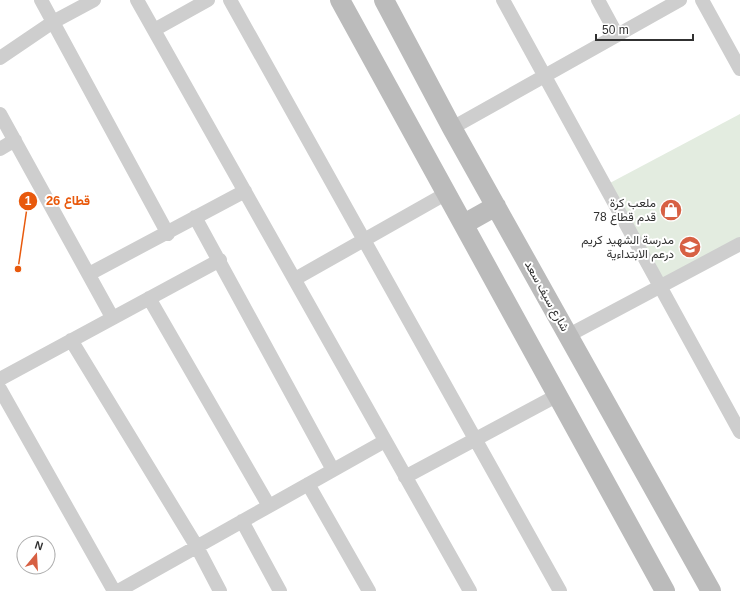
<svg xmlns="http://www.w3.org/2000/svg" width="740" height="591" font-family="Helvetica,Vazirmatn,sans-serif">
<rect width="100%" height="100%" fill="#fff"/>
<path fill="#e3ece0" d="M740 114V244L660 286 608 184Z"/>
<g fill="none" stroke-linecap="round" stroke-linejoin="round">
<path stroke="#cecece" stroke-width="14" d="M41 0 168 234
M137 0 470 591
M230 0 560 591
M503 0 740 432
M598 0 617 35
M702 0 740 69
M154 30 208 0
M0 58 53 22 94 0
M0 114 112 317
M452 128 680 0
M0 149 15 140
M195 217 333 470
M89 274 245 191
M295 279 447 193
M149 298 269 506
M569 335 740 244
M71 340 197 547 220 591
M0 379 220 260
M0 389 114 591
M405 477 558 395
M308 484 369 591
M242 521 280 591
M118 591 385 441"/>
<path stroke="#bbb" stroke-width="20" d="M340 0 665 591
M384 0 452 128 711 591
M464 224 496 206"/>
</g>
<defs>
<g id="shop-disc" transform="scale(1.15)"><circle r="9.5" fill="#d76043" stroke="#fff"/><path d="M-5-2.5h2.3a2.7 3.5 0 0 1 5.4 0H5L5.5 6h-11ZM-1.5-2.5h3a1.5 2.3 0 0 0-3 0Z" fill="#fff"/></g>
<g id="school-disc" transform="scale(1.15)"><circle r="9.5" fill="#d76043" stroke="#fff"/><path d="M0-5L7-2L0 1L-7-2ZM-4 1L0 2.5L4 1V4Q0 6-4 4Z" fill="#fff"/></g>
</defs>
<g fill-rule="evenodd">
<use href="#shop-disc" x="671" y="210"/>
<use href="#school-disc" x="690" y="247"/>
</g>
<g text-anchor="middle" stroke-width="4" stroke-linejoin="round" paint-order="stroke">
<g font-size="12" fill="#313131" stroke="#fff" text-anchor="end">
<text x="656" y="207">ملعب كرة<tspan x="656" dy="14">قدم قطاع 78</tspan></text>
<text x="674" y="244">مدرسة الشهيد كريم<tspan x="674" dy="14">درعم الابتداءية</tspan></text>
</g>
<g font-size="12" fill="#313131" stroke="#fff">
<text transform="translate(547 296) rotate(61)" y="4">شارع سيف سعد</text>
</g>
</g>
<path fill="none" stroke="#e8590c" stroke-width="1.5" d="M18 269L28 201"/>
<g fill="#e8590c" stroke="#fff" stroke-width="1.5">
<circle cx="18" cy="269" r="4"/>
<circle cx="28" cy="201" r="10"/>
</g>
<g font-size="12" text-anchor="middle" font-weight="bold" fill="#fff">
<text x="28" y="205">1</text>
</g>
<g font-size="13" text-anchor="middle" font-weight="bold" fill="#e8590c" stroke="#fff" stroke-width="4" stroke-linejoin="round" paint-order="stroke">
<text x="68" y="205">قطاع 26</text>
</g>
<g transform="translate(36 555) rotate(18)"><circle r="19" fill="#ffffff" stroke="#adadad"/>
<path d="M0-3L7 15L0 10L-7 15Z" fill="#d76043"/>
<text y="-6" font-size="11" font-weight="bold" text-anchor="middle" fill="#313131">N</text>
</g>
<path d="M596 34v6h97v-6" fill="none" stroke="#313131" stroke-width="2"/>
<text x="602" y="34" font-size="12" fill="#313131" stroke="#ffffff" stroke-width="3" paint-order="stroke">50 m</text>
</svg>
